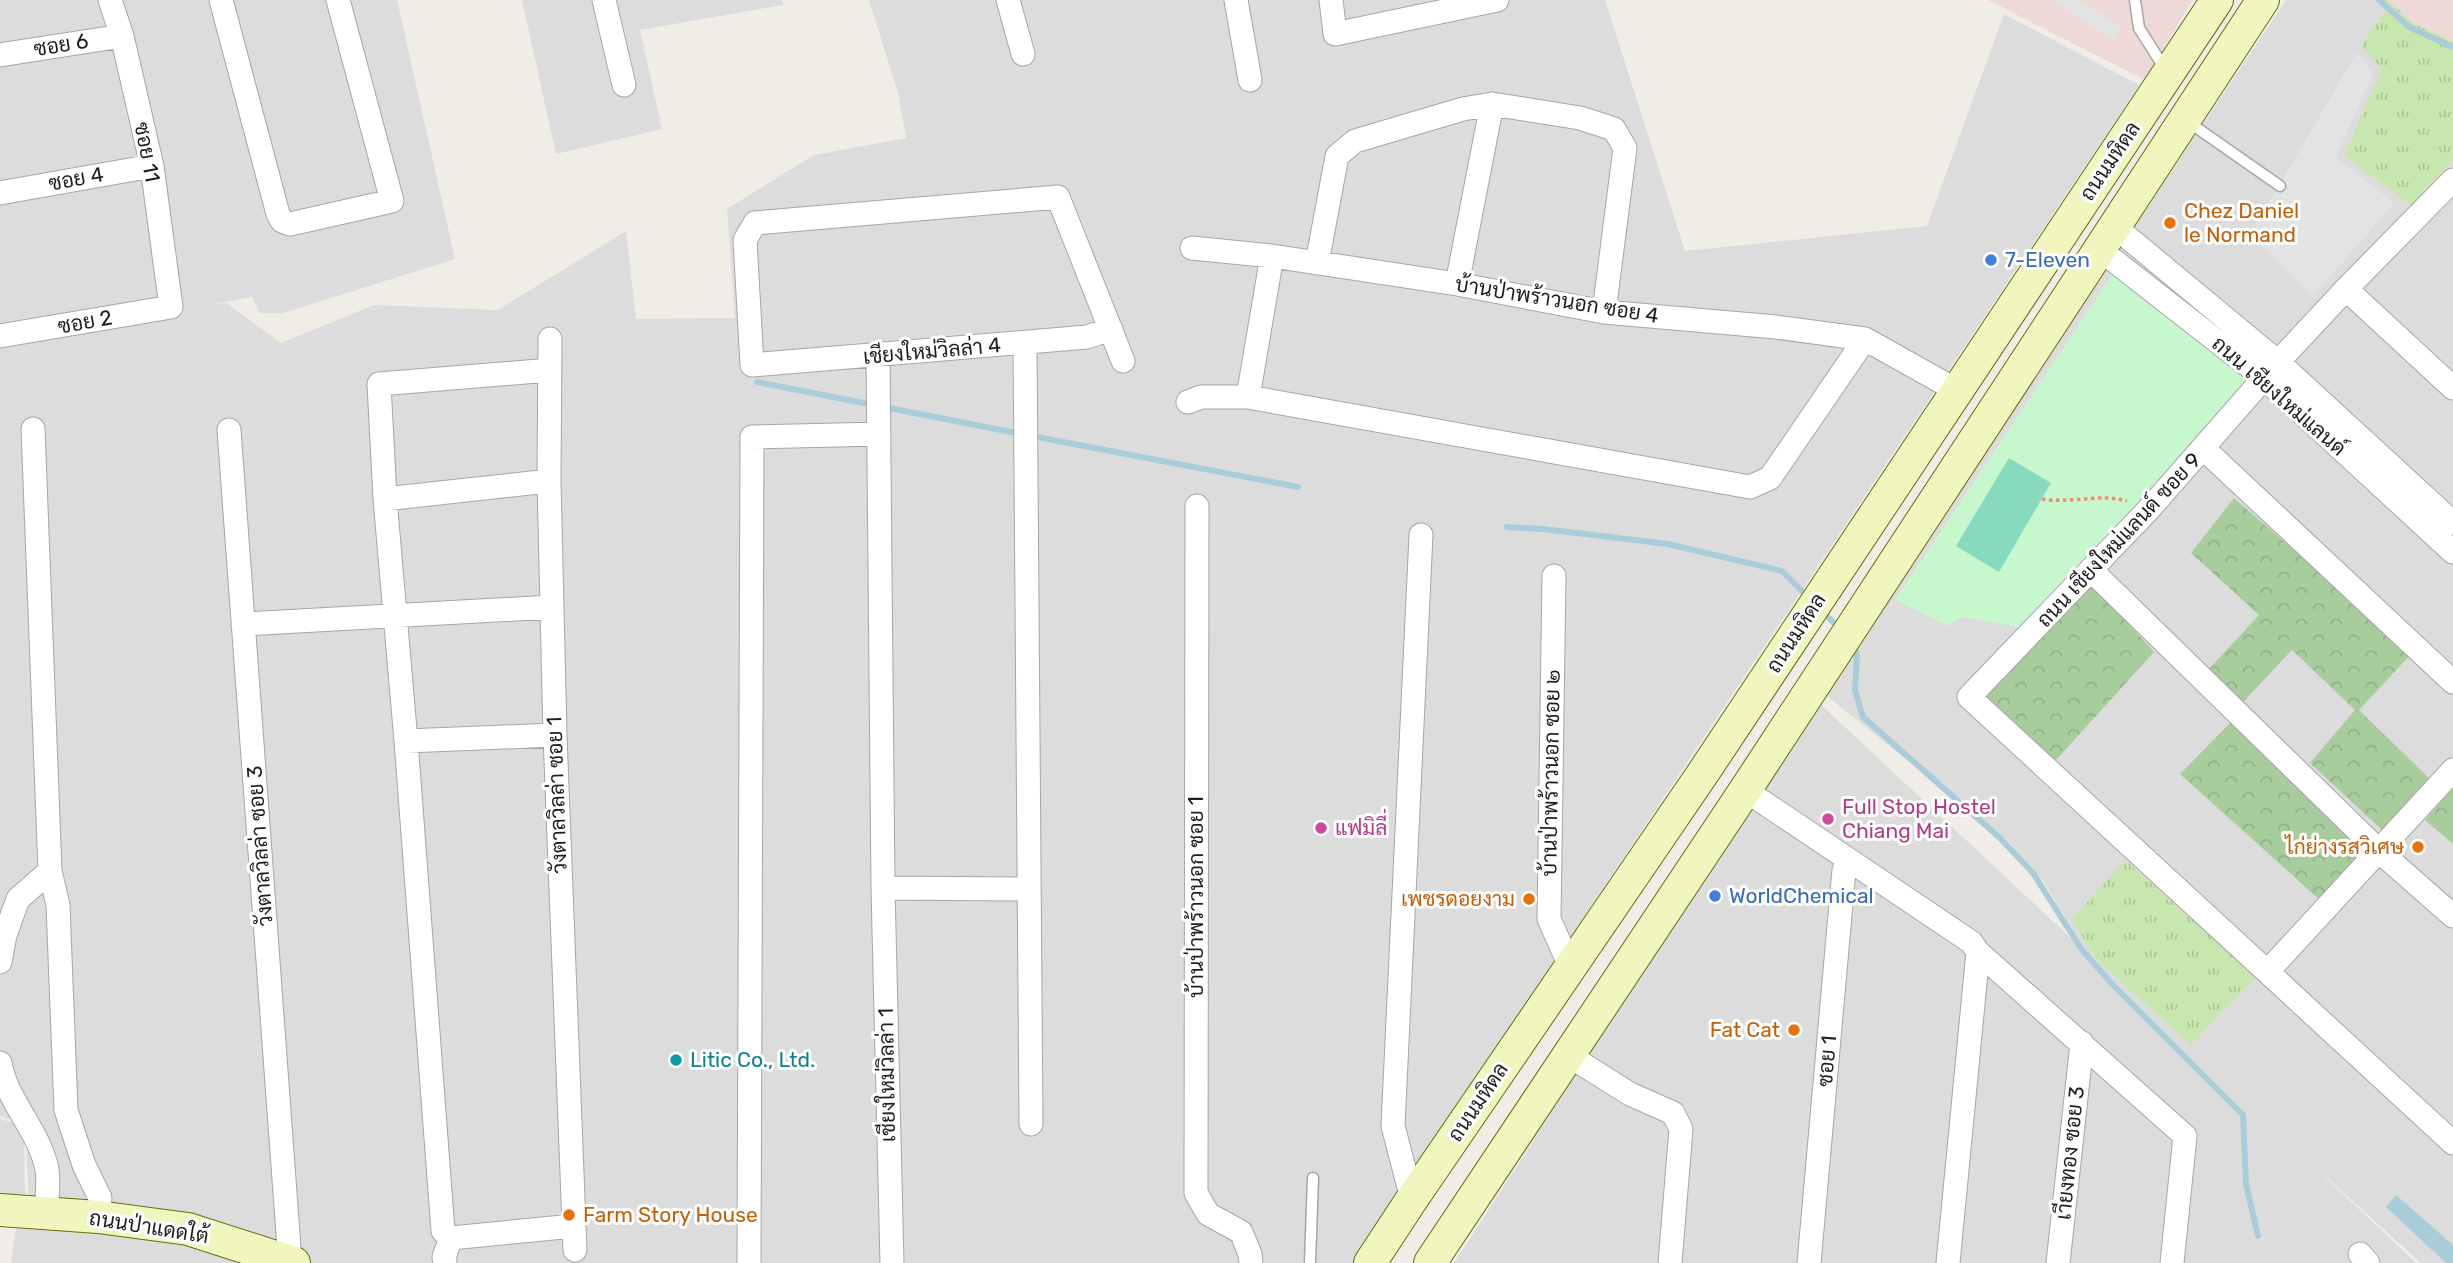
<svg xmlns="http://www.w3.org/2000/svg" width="2453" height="1263" font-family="Rubik,Sarabun,sans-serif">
<defs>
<pattern id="grass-tufts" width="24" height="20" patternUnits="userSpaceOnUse" patternTransform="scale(1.75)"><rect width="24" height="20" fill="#c7e7af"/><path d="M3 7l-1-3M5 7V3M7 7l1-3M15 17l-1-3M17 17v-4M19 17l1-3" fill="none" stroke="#aac696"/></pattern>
<pattern id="forest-crowns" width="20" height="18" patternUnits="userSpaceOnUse" patternTransform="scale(1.75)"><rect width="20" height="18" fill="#a8cd9d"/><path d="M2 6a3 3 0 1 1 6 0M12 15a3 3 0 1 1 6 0" fill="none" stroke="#90b087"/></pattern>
</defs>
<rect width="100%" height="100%" fill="#efede6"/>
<path fill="#dddcdc" d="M0 0H397L455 259 283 313H260L252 297 214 304 226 303 281 343 374 305 498 310 626 231 636 319 735 318 727 209 814 155 906 138 898 93 869 0H1605L1685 251 1927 226 2004 14 2139 85 1419 1164 1355 1263H11L17 1221 29 1198 26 1142 17 1122 0 1116Z
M522 0H782L783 5 640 30 662 129 556 154Z
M2286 0H2374L2386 10 2382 69 2411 204 2453 160V1263H2421L2304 1157 2416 1263H1454L1818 702 2086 952 2044 882 2005 838 1823 693Z
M0 1119 15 1123 24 1142 25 1203H0Z"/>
<path fill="#efd9d6" d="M1988 0H2192L2145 80Z
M2388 0H2453V41L2413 23Z"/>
<path fill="url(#grass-tufts)" d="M2374 0H2388L2413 23 2453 41V160L2411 205 2344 155 2382 69 2361 46 2386 10Z
M2125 860 2257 976 2191 1045 2095 958 2072 919Z"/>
<path fill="url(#forest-crowns)" d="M2234 498 2412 653 2359 710 2429 778 2382 830 2310 763 2355 710 2292 650 2242 703 2209 669 2259 615 2191 553Z
M2090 581 2154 652 2056 760 1980 695Z
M2231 722 2369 851 2322 902 2180 774Z
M2453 788V844L2425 820Z"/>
<path fill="#c6f7cd" d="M2113 274 2250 381 2088 563 2019 627 1961 617 1949 626 1895 600Z"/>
<path fill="#88dabf" d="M2009 458 2051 483 1999 572 1956 546Z"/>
<path fill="#e3e3e3" d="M2051 0H2081L2122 27 2115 41Z
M2357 52 2373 73 2336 157 2394 203 2313 296 2251 234Z"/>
<path fill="#a9ccdb" d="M2396 1195 2453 1245V1263H2446L2386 1207Z"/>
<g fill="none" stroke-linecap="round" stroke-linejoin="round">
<path stroke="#a9ccdb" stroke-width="6" d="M2379 0 2409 27 2453 47
M757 382 874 405
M884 407 1021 434
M1032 436 1298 487
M1507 527 1543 529 1668 544 1782 571 1809 598
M1821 610 1841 630
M1853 643 1857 656 1855 690 1863 717 2000 838 2033 873 2082 950 2114 986 2243 1115 2246 1184 2258 1236"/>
<g stroke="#a6a6a6" stroke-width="13">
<path id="lane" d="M2135 0 2139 28 2165 69
M2187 121 2280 186
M1310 1263 1313 1178"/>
</g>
<g stroke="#a6a6a6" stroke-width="25">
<path id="street" d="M221 0 278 214 282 221 290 224 392 201 338 0
M604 0 624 85
M1008 0 1023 54
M1236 0 1250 80
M1331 0 1335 34 1497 0
M0 55 122 36
M2453 180 2346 289 2278 362 2150 508 1969 697 2453 1143
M0 193 152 166
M2114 226 2278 362 2453 523
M1192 248 1272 256 1457 284 1604 312 1776 327 1865 339 1956 390
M2099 249 2264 378 2453 552
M1317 263 1337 156 1355 141 1463 109 1492 104 1580 118 1614 129 1625 148 1604 312
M1457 284 1492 104
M2346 289 2453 388
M1111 329 1087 337 752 365 745 240 755 223 1058 197 1123 361
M0 336 171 307 152 166 122 36 110 0
M550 339 549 481 555 735 575 1250
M1025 343 1031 1124
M878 356 883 888 892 1263
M550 370 379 384 385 499 406 741 443 1231 451 1238 573 1226
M1248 397 1272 256
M1188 402 1201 397H1248L1750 487 1770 478 1865 339
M33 429 50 871 58 905 66 1110 84 1165 100 1198 98 1217
M229 430 290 1261
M2204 449 2453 682
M385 499 549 481
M1197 506 1196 1193 1208 1214 1241 1232 1250 1254 1251 1263
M2092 571 2378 850 2453 916
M1554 576 1549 919 1570 966
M243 624 552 607
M406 741 555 735
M1745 790 1971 942 1978 952 2185 1136 2172 1263
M883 888 1028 889
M0 962 5 935 18 899 50 871
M2268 971 2453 770
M1568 1055 1630 1094 1673 1113 1681 1129 1670 1263
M0 1063C7 1102 39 1130 47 1169 49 1183 47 1198 46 1213
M1412 1199 1393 1126 1421 535
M2360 1254 2368 1263
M445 1263 444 1257 451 1238
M749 1263 752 437 879 434
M1809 1263 1844 870 1848 860
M1948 1263 1978 952
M2058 1263 2082 1043"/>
</g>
<g stroke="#61720b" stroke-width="34">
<path id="secondary" d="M0 1210 98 1217 188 1229 294 1263
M1370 1263 1412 1199 1703 773 2217 0
M1430 1263 1738 801 2263 0"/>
</g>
<path stroke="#f38874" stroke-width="3.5" stroke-dasharray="3.5 3.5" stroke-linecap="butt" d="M2042 499C2070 504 2099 493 2127 501
M1844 822 1855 830 1850 838"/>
<use href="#lane" stroke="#fff" stroke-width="10"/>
<use href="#street" stroke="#fff" stroke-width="23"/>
<use href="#secondary" stroke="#f0f6bd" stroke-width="32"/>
</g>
<g fill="#e8710a" stroke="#fff" stroke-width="2.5">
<circle cx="2170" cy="223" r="7"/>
<circle cx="2418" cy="847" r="7"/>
<circle cx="1529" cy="899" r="7"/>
<circle cx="1794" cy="1030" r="7"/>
<circle cx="569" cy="1215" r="7"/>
</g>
<g fill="#3f7fe0" stroke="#fff" stroke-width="2.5">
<circle cx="1991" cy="260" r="7"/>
<circle cx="1715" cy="896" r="7"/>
</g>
<g fill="#d1479c" stroke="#fff" stroke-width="2.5">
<circle cx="1828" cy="819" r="7"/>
<circle cx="1321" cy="828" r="7"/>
</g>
<circle fill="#0f9aa8" stroke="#fff" stroke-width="2.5" cx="676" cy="1060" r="7"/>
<g text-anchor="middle" stroke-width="6" stroke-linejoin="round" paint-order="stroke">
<g font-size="21" fill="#1f1f1f" stroke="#fff">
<text transform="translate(61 45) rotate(-9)" y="7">ซอย 6</text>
<text transform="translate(147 152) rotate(79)" y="7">ซอย 11</text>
<text transform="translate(2110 161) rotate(-56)" y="7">ถนนมหิดล</text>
<text transform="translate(76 179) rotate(-10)" y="7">ซอย 4</text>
<text transform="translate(1557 300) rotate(9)" y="7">บ้านป่าพร้าวนอก ซอย 4</text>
<text transform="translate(85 322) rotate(-10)" y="7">ซอย 2</text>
<text transform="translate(932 351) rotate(-5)" y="7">เชียงใหม่วิลล่า 4</text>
<text transform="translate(2279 396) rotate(41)" y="7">ถนน เชียงใหม่แลนด์</text>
<text transform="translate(2119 540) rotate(-47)" y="7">ถนน เชียงใหม่แลนด์ ซอย 9</text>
<text transform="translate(1796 633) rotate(-57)" y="7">ถนนมหิดล</text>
<text transform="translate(1551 773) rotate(-89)" y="7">บ้านป่าพร้าวนอก ซอย ๒</text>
<text transform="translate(557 795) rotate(-92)" y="7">วังตาลวิลล่า ซอย 1</text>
<text transform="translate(260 846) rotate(-94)" y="7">วังตาลวิลล่า ซอย 3</text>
<text transform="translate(1196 897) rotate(-90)" y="7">บ้านป่าพร้าวนอก ซอย 1</text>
<text transform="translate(1827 1061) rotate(-85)" y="7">ซอย 1</text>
<text transform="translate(887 1075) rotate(-91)" y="7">เชียงใหม่วิลล่า 1</text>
<text transform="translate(1478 1102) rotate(-56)" y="7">ถนนมหิดล</text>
<text transform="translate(2070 1153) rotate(-84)" y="7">เาียงทอง ซอย 3</text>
<text transform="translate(149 1227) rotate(9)" y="7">ถนนป่าแดดใต้</text>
</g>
<g font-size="21" fill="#c56008" stroke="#fff" text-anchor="end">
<text x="2184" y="218" text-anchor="start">Chez Daniel<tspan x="2184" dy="24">le Normand</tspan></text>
<text x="2404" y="854">ไก่ย่างรสวิเศษ</text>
<text x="1515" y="906">เพชรดอยงาม</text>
<text x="1780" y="1037">Fat Cat</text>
<text x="583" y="1222" text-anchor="start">Farm Story House</text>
</g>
<g font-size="21" fill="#366cbe" stroke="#fff" text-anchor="start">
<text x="2005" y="267">7-Eleven</text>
<text x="1729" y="903">WorldChemical</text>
</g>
<g font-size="21" fill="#b23c85" stroke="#fff" text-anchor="start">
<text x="1842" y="814">Full Stop Hostel<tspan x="1842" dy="24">Chiang Mai</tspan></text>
<text x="1335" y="835">แฟมิลี่</text>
</g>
<g font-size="21" fill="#0d838f" stroke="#fff" text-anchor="start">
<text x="690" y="1067">Litic Co., Ltd.</text>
</g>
</g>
</svg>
